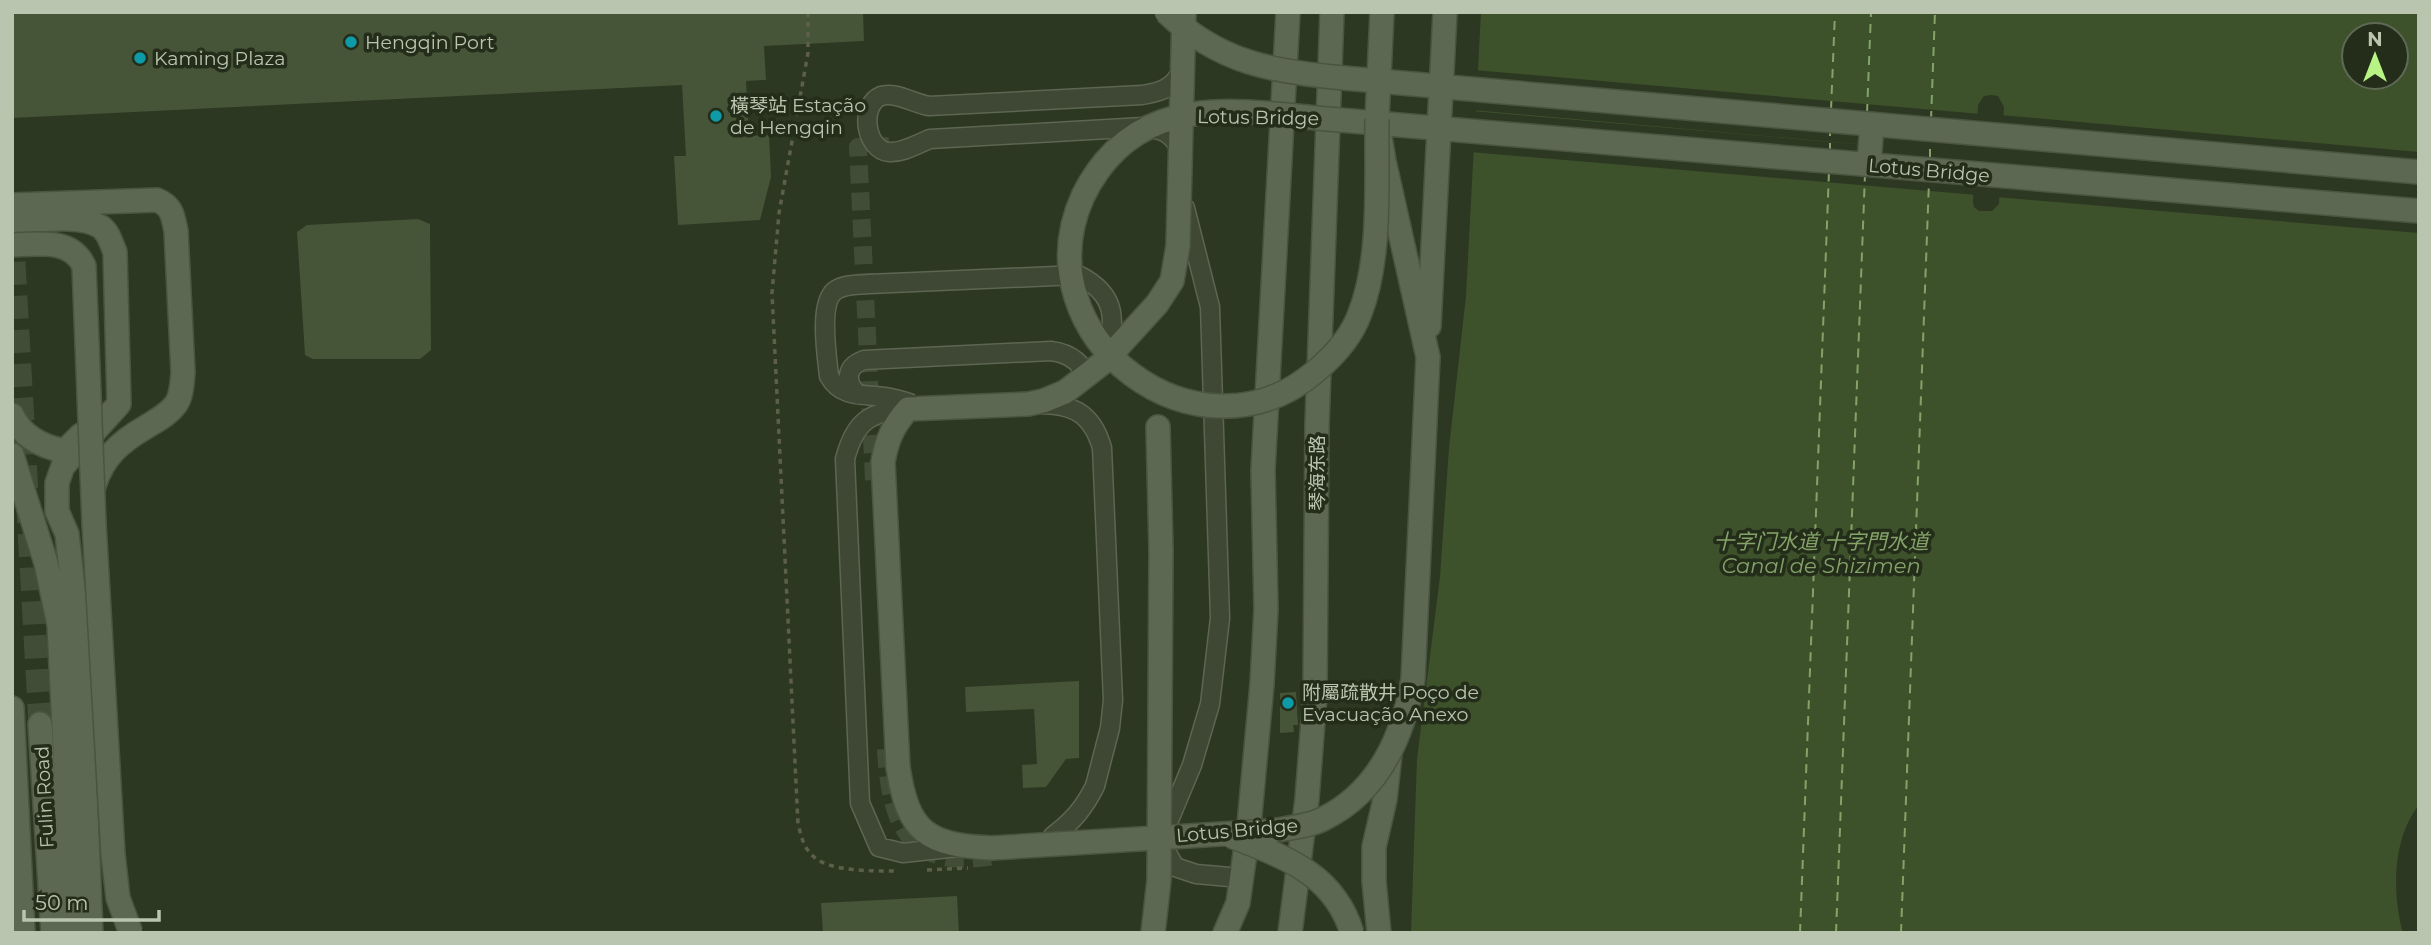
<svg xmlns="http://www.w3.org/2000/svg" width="2431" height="945" font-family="Montserrat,'Noto Sans SC',sans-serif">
<rect width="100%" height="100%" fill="#2c3821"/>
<path fill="#3d522b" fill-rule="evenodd" d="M1481 12H2419V805C2392 839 2392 893 2403 933H1411L1417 759 1440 577 1449 448 1466 296ZM2354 35H2396V77H2354ZM1991 95 1998 96 2004 107 1999 204 1992 211H1979L1974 207 1973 202 1978 105 1984 96Z"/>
<path fill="#2c3821" d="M1474 70 1981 114 1977 195 1470 152 1472 111 1936 151 1472 110Z
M2000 115 2419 152V233L1996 197Z"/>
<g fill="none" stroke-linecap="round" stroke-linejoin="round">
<path stroke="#85a369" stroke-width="2" stroke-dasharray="9 7" stroke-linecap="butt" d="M1831 110 1835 12
M1867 113 1871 12
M1931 120 1935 12
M1830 152V133
M1930 158V139
M1800 933 1829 171
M1836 933 1865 174
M1901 933 1929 181"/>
</g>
<path fill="#465438" d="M12 12H863L864 41 764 46 766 80 746 81 749 136 769 135 771 177 760 220 678 225 674 156H686L682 85 12 118Z
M418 219 430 224 431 350 420 359H313L305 355 297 232 307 225Z
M1079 681V758L1066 759 1046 787 1023 788 1022 765 1037 764 1034 709 966 712 965 687Z
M1296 692 1298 725H1293L1294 732 1280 733V693Z
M957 896 959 933H823L821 903Z"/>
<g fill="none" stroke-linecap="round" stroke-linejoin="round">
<path stroke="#414d36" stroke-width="18" stroke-dasharray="18 9" stroke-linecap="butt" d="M874 480 858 147 889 146
M886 749C890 827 910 873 999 855"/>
<path stroke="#414d36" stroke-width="23" stroke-dasharray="23 11" stroke-linecap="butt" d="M12 228 40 724"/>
<g stroke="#5c6652" stroke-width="21">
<path id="minor" d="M1185 208 1210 307 1220 618 1210 704 1192 765 1164 832V848L1175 867 1196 874 1241 878
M1053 836C1073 821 1084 808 1095 786"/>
</g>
<g stroke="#4a5541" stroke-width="26">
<path id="major" d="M1382 12 1377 119 1384 161 1428 357
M1344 78 2419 172
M1340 120 2419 211
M1869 164 1872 124
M12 205 157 200C172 206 173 216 176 231L183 372C182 383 182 395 176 404 168 415 157 420 146 427 120 442 103 457 94 486
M12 222C37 221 80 213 101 227 109 233 111 243 115 252L119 404 63 466 57 483V511L67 534 79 643 91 933
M1429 326 1445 12
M12 415C22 437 43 447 65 451L81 435
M1158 427 1161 550
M12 455 46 563 59 625 74 933
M12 708 23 933
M40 724 53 933
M1225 933 1238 903 1249 825 1262 684 1266 609 1263 470 1288 12
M1290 933 1307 799 1315 695 1317 425 1332 12
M1379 933 1374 881V847L1385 799 1390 754"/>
</g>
<path stroke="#5d5f4a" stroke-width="3.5" stroke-dasharray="5 5" stroke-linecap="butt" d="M808 12V53L779 213 772 293 798 824C801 835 803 846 811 854 826 872 872 871 895 871
M927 870 968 868"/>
<use href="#minor" stroke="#3e4835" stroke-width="18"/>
<use href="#major" stroke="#5d6853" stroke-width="23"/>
<g stroke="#5c6652" stroke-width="21" stroke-linecap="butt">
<path id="minor-bridge" d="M1180 148C1170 132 1162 129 1143 127L930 139C917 144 903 153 889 152 865 150 859 105 881 96 895 91 915 104 929 106L1142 95C1161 92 1174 88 1182 70
M858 395C845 382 845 367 864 360L1051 351C1067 353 1093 365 1078 384
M912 404C903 401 894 398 885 397 863 394 841 398 829 376 827 357 818 301 836 290 845 284 858 285 869 284L1078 275C1117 294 1117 321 1105 359
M1038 404C1073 404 1092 413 1102 448L1113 700 1110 728 1095 786
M908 409C870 411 855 421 845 459L860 803 879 847 903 853 958 847"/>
</g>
<g stroke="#4a5541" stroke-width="26" stroke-linecap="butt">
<path id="major-bridge" d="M1166 12C1219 63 1274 72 1344 78
M1184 12 1178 246 1172 281 1157 304 1105 361 1065 392 1043 401 1028 404 908 409C893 426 887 439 883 462L898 767C908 833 927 845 992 848L1270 831C1287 828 1307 827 1323 819 1378 792 1403 737 1413 679L1428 357
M1340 120C1283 116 1216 102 1161 122 1125 135 1099 163 1083 196 1019 337 1199 472 1316 371 1335 355 1352 336 1360 313 1382 257 1376 178 1377 119
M12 245C39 244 71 238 84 266L94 523 113 854 118 898 131 933
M1231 836C1284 857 1334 873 1352 933
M1153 933 1159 880 1161 550"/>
</g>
<use href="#minor-bridge" stroke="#3e4835" stroke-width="18"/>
<use href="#major-bridge" stroke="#5d6853" stroke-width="23"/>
</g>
<g fill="#0f9aa8" stroke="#232d1a" stroke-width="2.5">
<circle cx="351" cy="42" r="7"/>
<circle cx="140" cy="58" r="7"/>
<circle cx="716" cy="116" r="7"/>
<circle cx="1288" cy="703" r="7"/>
</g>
<g text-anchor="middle" stroke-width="7" stroke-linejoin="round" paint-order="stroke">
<g font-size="19" fill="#b9c5af" stroke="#232d1a" text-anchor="start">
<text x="365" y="49">Hengqin Port</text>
<text x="154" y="65">Kaming Plaza</text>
<text x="730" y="112">橫琴站 Estação<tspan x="730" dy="22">de Hengqin</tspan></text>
<text x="1302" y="699">附屬疏散井 Poço de<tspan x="1302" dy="22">Evacuação Anexo</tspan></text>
</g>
<g font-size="19" fill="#b9c5af" stroke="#232d1a">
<text transform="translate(1258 117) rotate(1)" y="7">Lotus Bridge</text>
<text transform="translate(1929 170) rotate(5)" y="7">Lotus Bridge</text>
<text transform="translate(1317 473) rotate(-90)" y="7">琴海东路</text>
<text transform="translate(44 797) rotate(-93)" y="7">Fulin Road</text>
<text transform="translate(1237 830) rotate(-5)" y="7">Lotus Bridge</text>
</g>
<g font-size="21" font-style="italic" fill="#85a369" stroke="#232d1a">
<text x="1821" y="549">十字门水道 十字門水道<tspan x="1821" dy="24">Canal de Shizimen</tspan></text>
</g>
</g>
<rect width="2431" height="945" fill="none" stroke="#b9c5af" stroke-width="28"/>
<g transform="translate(2375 56)"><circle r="33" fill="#232d1a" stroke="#5f6a56" stroke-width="2"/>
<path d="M0-5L12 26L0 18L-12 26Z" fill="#b7f485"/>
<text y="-10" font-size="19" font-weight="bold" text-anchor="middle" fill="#b9c5af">N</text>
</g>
<path d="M24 910v10h135v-10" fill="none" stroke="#b9c5af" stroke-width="3.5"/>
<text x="35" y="910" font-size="21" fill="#b9c5af" stroke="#232d1a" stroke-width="5" paint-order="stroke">50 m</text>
</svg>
